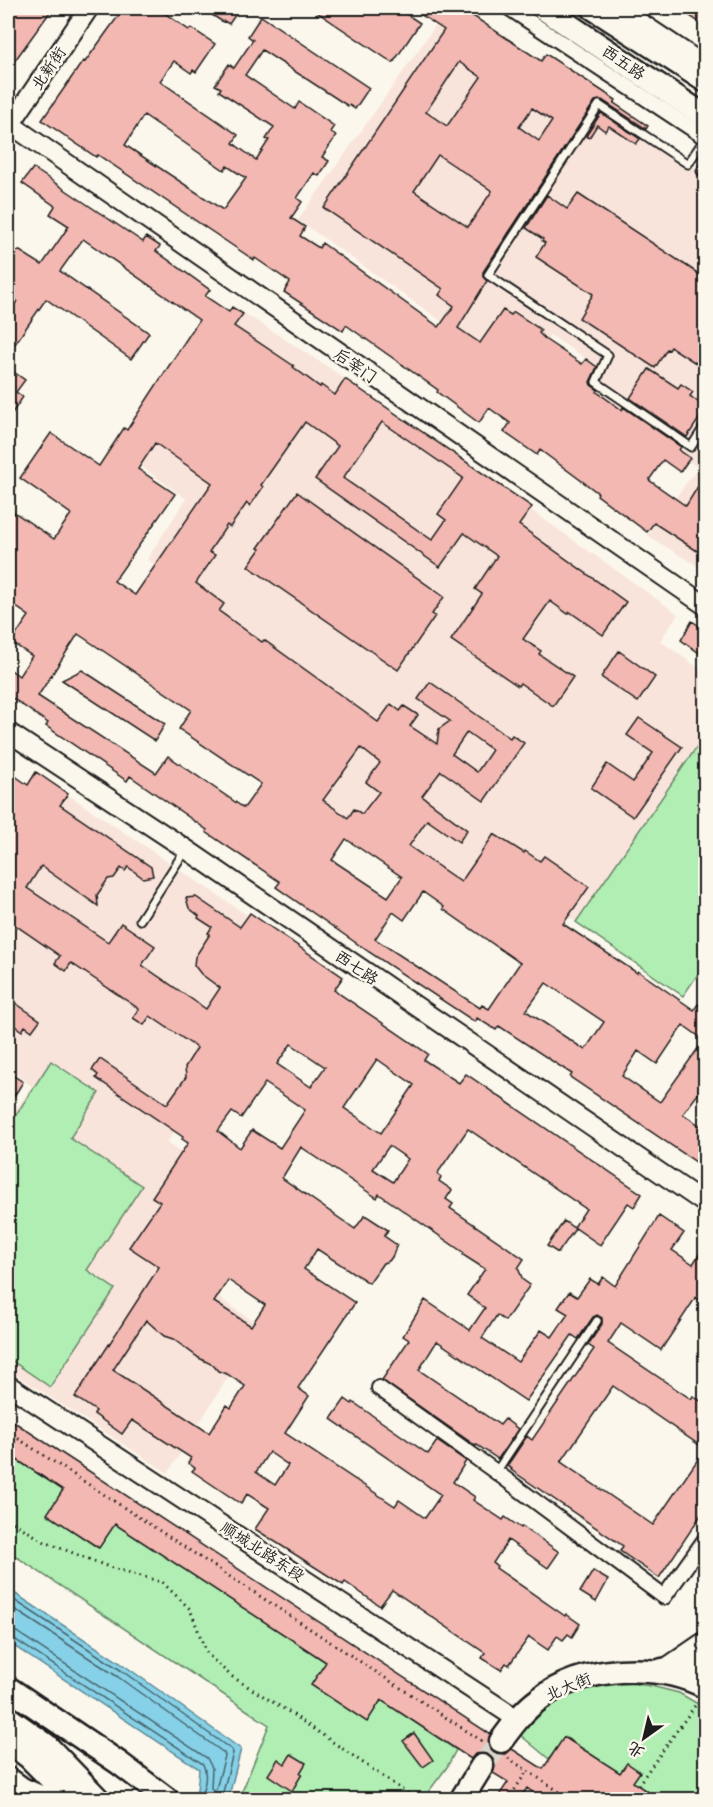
<svg xmlns="http://www.w3.org/2000/svg" width="713" height="1807" font-family="'Playpen Sans','LXGW WenKai TC',sans-serif">
<rect width="100%" height="100%" fill="#fbf7ec"/>
<filter id="ink" filterUnits="userSpaceOnUse"><feTurbulence type="fractalNoise" baseFrequency=".0167" numOctaves="2"/><feDisplacementMap in="SourceGraphic" scale="12" xChannelSelector="R" yChannelSelector="G"/><feConvolveMatrix kernelMatrix="1 2 1 2 8 2 1 2 1" color-interpolation-filters="sRGB"/></filter>
<g filter="url(#ink)">
<path fill="#f9e4db" d="M448 8H457L705 174V571L647 535 698 468 584 385 597 366 550 335 522 378 298 220Z
M236 308 331 369 678 614 660 641 706 673 705 964 683 996 563 913 480 927 310 809 180 584 147 559 186 499 137 463Z
M55 786 247 915 216 961 269 998 167 1142 233 1190 180 1270 260 1326 168 1473 8 1370V1122L32 1086 8 1069V858Z"/>
<path fill="#b1eeb3" stroke="#668568" stroke-width="1.5" d="M705 735V964L683 996 576 922Z
M51 1061 99 1093 70 1138 142 1186 87 1270 115 1289 50 1387 8 1358V1127Z
M8 1454 63 1490 48 1514 98 1548 115 1524 326 1662 367 1721 381 1700 456 1750 447 1767 423 1799H239L269 1725 8 1551Z
M613 1681 651 1686 679 1693 705 1708V1799H659L565 1737 549 1759 519 1734 544 1709 584 1687Z"/>
<path fill="#86d1e7" stroke="#5c8996" stroke-width="1.5" d="M8 1589 125 1666 241 1749 229 1796 225 1799H188L197 1791 199 1769 8 1642Z"/>
<g fill="none" stroke-linecap="round" stroke-linejoin="round">
<path stroke="#46646d" stroke-width="1.5" d="M8 1596 122 1671 232 1750 233 1753 221 1800
M8 1605 118 1677 224 1753 225 1756 216 1789 213 1790 211 1788 212 1768 207 1758 17 1632 8 1630
M8 1637 13 1638 203 1764C208 1775 205 1791 197 1800"/>
</g>
<path fill="#f3b8b2" stroke="#1c1c1c" stroke-width="1.5" fill-rule="evenodd" d="M8 8H53L8 70Z
M124 8H157L189 30 191 28 215 44 196 72 193 70 191 73 174 61 160 81 238 135 233 143 256 160 269 140 266 139 274 127 219 91 221 88 215 85 229 64 234 68 253 40 248 36 261 16 369 88 355 109 349 105 348 106 262 50 245 75 295 109 299 102 334 126 330 132 336 136 322 157 329 161 319 176 314 173 297 198 302 202 291 218 305 227 300 236 319 248 322 243 439 327 454 306 439 295 443 289 324 208 444 30 411 8H461L541 61 546 54 616 100 614 103 648 126 646 129 602 100 595 101 483 272V277L487 281 485 284 458 328 480 343 503 310 511 315 514 312 541 330 539 333 546 340 582 364 586 359 597 367 590 382 591 385 598 390 597 392 622 410 623 407 681 447 679 450 690 458 680 472 663 460 649 480 686 506 705 475V498L699 508 705 512V556L654 523 647 532 597 495 598 493 540 450 537 455 504 432 510 423 489 408 479 423 437 392 438 390 346 325 343 331 284 292 290 282 255 258 254 260 98 155 96 157 42 120 83 61 85 62ZM459 62 481 77 447 126 426 112ZM532 108 552 121 539 141 519 127ZM144 115 224 170 227 166 246 178 223 210 125 145ZM438 155 492 191 468 227 414 191Z
M201 8H240L229 24 224 21 223 22Z
M311 8H397L420 23 393 63Z
M678 8H705V26Z
M601 113 640 139 636 144 609 126 605 131 597 125 589 138 586 136Z
M33 168 143 242 146 237 160 246 156 251 210 290 205 296 229 312 232 307 243 314 234 326 294 366 293 367 320 387 321 385 335 395 345 379 532 507 519 525 626 602 603 635 570 612 568 614 550 601 523 639 541 651 539 654 573 677 553 706 520 683 518 686 451 640 482 594 475 589 497 556 464 533 440 567 315 479 338 446 305 422 261 485 263 487 250 506 247 503 230 527 227 525 209 552 215 555 196 583 224 604 219 611 262 642 264 640 378 722 391 704 400 711 404 706 418 715 410 726 437 744 439 729 450 721 418 699 430 682 510 738 512 735 524 743 484 801 441 771 422 796 467 830 459 842 427 820 409 846 461 882 494 834 524 853 525 851 540 861 544 856 589 887 563 924 637 973 638 971 694 1010 698 1004 705 1009V1095L700 1091 683 1114 705 1129V1168L570 1077 572 1074 499 1026 496 1030 477 1018 475 1022 369 952 276 887 280 882 206 832 207 830 130 776 127 781 46 726 48 723 8 695V668L19 676 32 656 11 642 29 616 8 601V508L54 539 71 514 20 478 51 433 99 466 124 428 127 430 199 320 83 239 60 271 149 333 131 359 46 299 8 354V314L17 301 8 295V261L13 252 20 251 42 265 69 226 50 214 55 206 22 183ZM382 422 463 478 438 514 446 520 432 540 343 478ZM155 443 212 483 135 595 114 581 175 494 138 469ZM78 634 191 710 179 729 261 784 244 808 168 756 156 773 38 696ZM467 732 492 750 477 772 452 754ZM361 748 380 763 366 782 379 792 362 814 354 809 348 818 323 800ZM346 839 402 877 388 897 332 860ZM423 892 444 907 443 909 520 963 489 1009 482 1005 480 1008 375 939 393 912 404 920ZM546 983 604 1022 585 1050 526 1011ZM683 1025 704 1040 660 1102 622 1076 638 1051 657 1064Z
M578 194 705 278V369L671 347 669 350 667 349 655 368 579 318 593 294 536 257 545 243 542 241 543 239 526 228 547 195 567 209Z
M8 368 25 380 16 392 23 397 8 419Z
M649 369 678 388 681 384 693 392 690 396 705 407V410L687 437 630 398Z
M297 492 444 597 432 614 435 616 398 670 248 566 260 549 258 548Z
M692 621 705 630V657L681 640Z
M619 651 655 677 638 702 601 677Z
M82 670 165 724 155 741 62 680Z
M639 718 682 747 633 817 591 788 607 764 633 782 653 753 627 735Z
M8 771 28 785 36 772 68 794 60 805 151 867 153 876 143 878 128 867 125 871 121 868 114 878 108 879 97 895 98 906 41 866 27 888 108 942 121 923 155 946 142 965 206 1009 220 988 201 974 194 965 195 957 210 934 208 933 212 927 198 918 199 916 189 908 186 898 196 897 240 927 250 913 343 977 334 990 428 1054 424 1060 459 1083 466 1074 642 1194 634 1207 628 1203 600 1245 574 1227 586 1209 468 1129 437 1174 441 1177 439 1181 452 1190 446 1199 453 1204 450 1208 524 1259 518 1268 523 1280 530 1285 505 1321 497 1315 482 1338 518 1362 541 1330 552 1337 568 1314 558 1308 569 1292 577 1297 590 1279 598 1284 603 1277 615 1286 659 1216 684 1233 672 1250 693 1264 705 1245V1304L696 1297 661 1350 621 1323 608 1343 691 1399 693 1396 705 1404V1509L659 1578 620 1551 623 1546 511 1470 512 1469 507 1466 527 1436 532 1440 594 1349 588 1345 602 1324V1318L597 1315 593 1317 578 1339 572 1335 526 1401 437 1341 419 1370 500 1425 505 1419 518 1429 498 1459 477 1445 476 1446 382 1380 409 1340 403 1336 425 1300 470 1330 485 1308 467 1295 485 1269 463 1255 464 1253 379 1194 377 1198 301 1147 282 1178 355 1229 365 1215 388 1230 384 1236 397 1245 392 1257 389 1261 383 1263 369 1283 317 1249 304 1269 355 1303 298 1388 309 1396 285 1433 395 1506 399 1500 425 1518 441 1495 331 1419 345 1399 352 1404 353 1402 428 1454 437 1441 466 1461 453 1482 475 1497 473 1500 503 1520 505 1517 521 1528 522 1526 559 1552 548 1568 508 1540 493 1563 497 1566 496 1568 565 1616 566 1614 580 1624 572 1637 568 1634 563 1640 557 1636 548 1650 529 1637 509 1665 506 1663 501 1670 482 1658 485 1653 392 1590 380 1606 345 1582 343 1585 255 1529 269 1508 247 1494 241 1504 192 1471 195 1468 188 1463 191 1458 132 1420 122 1434 94 1414 96 1411 75 1397 159 1267 129 1247 160 1202 152 1197 188 1143 182 1139 183 1137 96 1078 98 1075 92 1070 100 1059 167 1104 186 1077 185 1067 197 1048 150 1016 144 1025 133 1018 139 1009 71 963 66 971 55 963 60 956 8 920ZM291 1044 325 1067 311 1087 277 1064ZM377 1059 414 1085 381 1133 344 1108ZM265 1083 305 1110 280 1148 252 1130 240 1148 218 1131 232 1112 241 1118ZM389 1146 408 1159 393 1182 373 1169ZM228 1280 265 1305 251 1326 214 1302ZM146 1320 164 1336 173 1339 199 1358 213 1365 218 1371 227 1374 245 1386 231 1408 227 1405 209 1433 113 1370ZM613 1386 705 1449 653 1525 561 1462ZM269 1452 288 1465 275 1485 256 1472Z
M8 998 40 1020 32 1031 25 1026 22 1031 8 1021Z
M8 1072 23 1082 8 1106Z
M564 1221 575 1229 558 1253 547 1246Z
M8 1418 490 1734 488 1746 494 1752 499 1754H506L512 1749 543 1769 564 1737 620 1773 627 1763 640 1772 633 1782 659 1800H543L527 1788 519 1800H496L508 1782 493 1773 495 1766 494 1760 490 1755 482 1753 475 1754 471 1759 381 1700 367 1722 311 1685 326 1662 115 1524 99 1548 47 1514 63 1490 8 1454Z
M593 1571 608 1580 596 1602 580 1592Z
M414 1733 433 1760 423 1767 403 1741Z
M291 1754 306 1763 300 1773 302 1774 292 1791 268 1775 278 1759 285 1764Z"/>
<g fill="none" stroke-linecap="round" stroke-linejoin="round">
<path stroke="#dad6cd" stroke-width="22" stroke-dasharray="22 11" stroke-linecap="butt" d="M482 1766 501 1741"/>
<g stroke="#1c1c1c" stroke-width="11">
<path id="service" d="M705 138 688 164 599 105 488 275 608 355 596 382 691 447 706 424
M706 164 701 171 706 174
M140 920 186 849
M496 1472 597 1321"/>
</g>
<g stroke="#1c1c1c" stroke-width="18">
<path id="minor" d="M509 8 706 138
M622 8 706 64
M379 1388 496 1472 664 1597 706 1538
M668 1664 706 1638"/>
</g>
<g stroke="#1c1c1c" stroke-width="22">
<path id="tertiary" d="M10 124 706 606
M8 128 89 8
M8 732 186 849 706 1204
M8 1385 517 1719"/>
</g>
<g stroke="#1c1c1c" stroke-width="27">
<path id="primary" d="M543 8 706 117
M593 8 706 81
M662 1670 701 1663 706 1660
M8 1688 119 1763 168 1800
M8 1718 46 1745 99 1800
M8 1741 29 1757 72 1800
M501 1741C512 1726 523 1711 538 1700 582 1666 657 1661 706 1687
M8 1779 22 1789 47 1800
M461 1800 482 1766"/>
</g>
<path stroke="#1c1c1c" stroke-width="3" stroke-dasharray="1.5 4.5" stroke-linecap="butt" d="M8 1432 482 1741
M8 1519 45 1542 109 1567 162 1582 190 1609 207 1654 231 1676 289 1712 417 1800
M508 1758 572 1800
M638 1785 697 1703
M508 1800 527 1771"/>
<use href="#service" stroke="#fbf7ec" stroke-width="7"/>
<use href="#minor" stroke="#fbf7ec" stroke-width="14"/>
<use href="#tertiary" stroke="#fbf7ec" stroke-width="18"/>
<use href="#primary" stroke="#fbf7ec" stroke-width="22"/>
</g>
</g>
<g text-anchor="middle" stroke-width="5" stroke-linejoin="round" paint-order="stroke">
<g font-size="16" fill="#1c1c1c" stroke="#fbf7ec">
<text transform="translate(624 62) rotate(34)" y="6">西五路</text>
<text transform="translate(48 68) rotate(-56)" y="6">北新街</text>
<text transform="translate(356 365) rotate(35)" y="6">后宰门</text>
<text transform="translate(357 967) rotate(34)" y="6">西七路</text>
<text transform="translate(263 1551) rotate(33)" y="6">顺城北路东段</text>
<text transform="translate(568 1686) rotate(-23)" y="6">北大街</text>
</g>
</g>
<rect width="713" height="1807" fill="none" stroke="#fbf7ec" stroke-width="30"/>
<rect x="15" y="15" width="683" height="1777" fill="none" stroke="#1c1c1c" stroke-width="2" filter="url(#ink)"/>
<g transform="translate(644 1738) rotate(214)" stroke="#fbf7ec" stroke-width="4.5" paint-order="stroke">
<path d="M0-4.5L10 22L0 15L-10 22Z" fill="#1c1c1c"/>
<text y="-9" font-size="16" font-weight="bold" text-anchor="middle" fill="#1c1c1c">北</text>
</g>
</svg>
